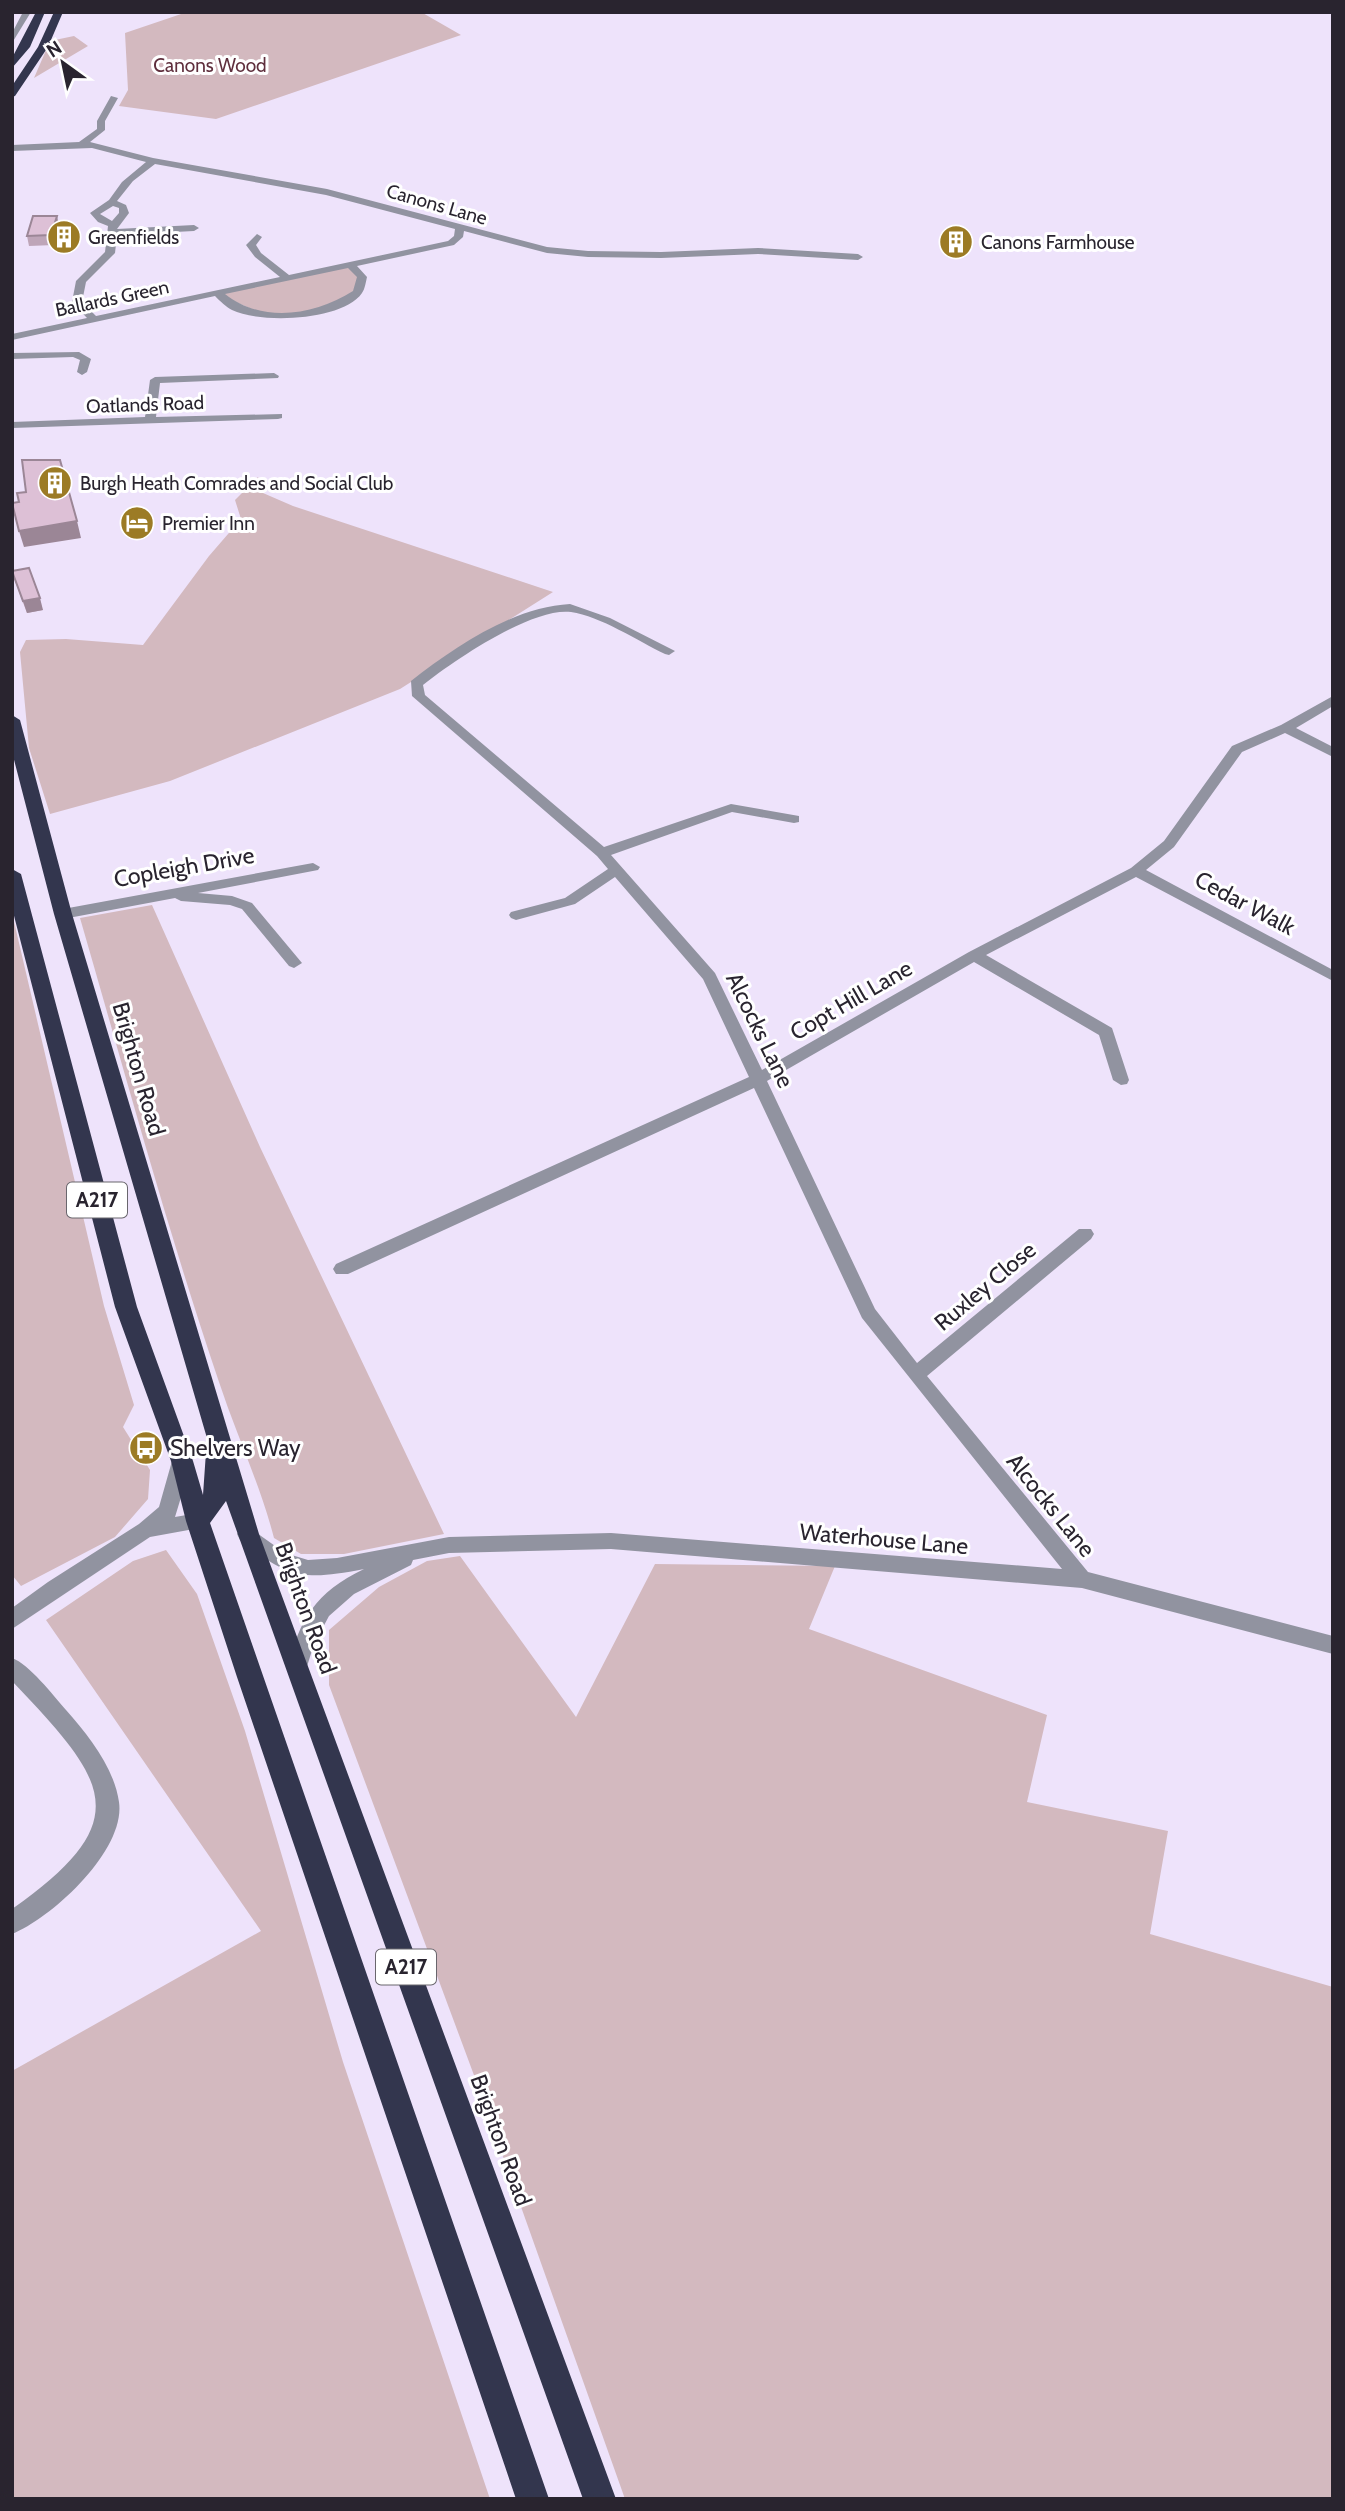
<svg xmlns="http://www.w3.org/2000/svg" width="1345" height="2511" font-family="Cabin,sans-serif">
<rect width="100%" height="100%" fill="#eee3fb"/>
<path fill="#d3b9bf" d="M187 12H421L461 35 216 119 119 106 128 90 125 33Z
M74 36 88 46 34 78 50 41Z
M350 265 362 277 358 292 299 316 263 314 218 294Z
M258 477 263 493 293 506 553 592 400 689 170 781 50 814 29 748 20 652 26 640 66 639 143 645 209 556 241 519 235 500Z
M152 905 260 1147 444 1534 344 1554H301L274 1538C260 1484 236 1434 219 1382 167 1229 125 1073 80 918Z
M12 913 104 1306 134 1405 123 1427 150 1470 148 1499 115 1537 21 1586 12 1575Z
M166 1550 197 1594 245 1731 343 2062 490 2499H15L12 2494V2071L261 1931 46 1620 133 1561Z
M460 1556 576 1717 655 1564 835 1566 809 1629 1047 1715 1027 1802 1168 1831 1150 1934 1333 1987V2499H625L478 2086 329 1685V1630L379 1587 427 1561Z"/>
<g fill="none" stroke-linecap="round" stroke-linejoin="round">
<path fill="#9193a0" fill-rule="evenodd" d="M23 12H31L12 43V33Z
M111 96 118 98 105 121V130L90 142 153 158 327 189 547 247 588 251 661 252 758 248 858 254 863 257 858 260 758 254 661 258 588 257 547 253 464 231 463 237 454 245 357 266 367 277C366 281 365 289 362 293 343 321 260 324 232 310 226 307 220 301 215 296L12 340V334L87 318 72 302 76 281 105 252 108 226 98 222 90 213 109 200 122 182 146 162 92 148 12 151V145L79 142 97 129V121ZM155 164 326 195 455 229 454 236 448 241 289 275 261 253 256 245 262 237 257 234 246 245 255 257 280 277 96 316 82 302 86 282 115 253 117 235 194 231 199 228 194 225 117 229 129 213 126 205 117 201 133 181ZM113 206 119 208V213L112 221 100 214ZM348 268 357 277 353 291C315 315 263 324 225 294Z
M79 352 91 359 87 372 82 375 77 372 80 360 73 357 12 359V353Z
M274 373 279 376 278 378 160 383 156 417 282 414V418L278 419 12 428V422L145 417 150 380 155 377Z
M570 604 610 618 675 651 669 655 665 654C638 641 600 616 571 612 532 607 453 661 423 685L425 695 604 847 731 804 799 816V822L794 823 732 812 611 855 715 973 762 1070 969 952 1131 868 1164 841 1232 746 1281 725 1333 696V706L1296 728 1333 747V757L1285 733 1242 752 1174 847 1146 870 1333 970V981L1136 877 986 955 1112 1028 1129 1080 1127 1084 1121 1085 1113 1080 1099 1035 974 962 767 1081 875 1309 917 1363 1079 1229H1091L1094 1234 1091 1239 927 1376 1088 1572 1333 1636V1654L1082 1588 611 1549 449 1553 413 1560 411 1565 354 1594 329 1616 314 1644 304 1676 297 1678 290 1676 287 1669C300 1618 315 1593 364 1569 303 1581 288 1578 240 1540L237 1534 240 1528 247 1526 285 1553 308 1560 337 1558 449 1537 611 1533 1062 1569 862 1318 754 1088 348 1274H336L333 1269 336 1264 749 1077 703 979 615 877 575 904 516 920 511 918 509 915 511 912 565 898 608 869 597 856 412 696 411 681C455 647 513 607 570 604Z
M313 863 320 867 318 870 198 893 232 896 252 903 302 963 294 968 289 966 242 909 230 905 181 901 175 898 63 919 56 914 63 909Z
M182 1453 189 1455 192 1461 175 1517 198 1513 205 1515 208 1521 205 1527 150 1537 12 1629V1608L48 1582 139 1524 159 1507 172 1461 175 1455Z
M12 1658C29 1664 53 1695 66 1710 88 1735 114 1767 119 1802 126 1850 52 1918 12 1934V1909C140 1819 106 1780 12 1681Z"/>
<path fill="#33364e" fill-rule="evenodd" d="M36 12H45L30 47 12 68V58Z
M54 12H63L48 47 15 96 12 97V86L38 47Z
M12 715 20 720 72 914 259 1534 616 2499H583L226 1501 210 1523 549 2499H516L237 1677 186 1521 171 1461 115 1307 12 908V869L21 874 137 1307 193 1461 203 1495 206 1452 209 1445 54 914 12 752Z"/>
</g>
<path fill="#bea5b8" d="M59 226 54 245 29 246 27 236Z
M12 573 43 610 27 613Z"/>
<path fill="#9b8696" d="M57 216 59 226 54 245 51 235Z
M77 521 81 538 24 547 19 531Z
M40 598 43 610 27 613 23 601Z"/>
<path fill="#ddc0d6" stroke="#9b8696" stroke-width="2" d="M33 216H57L51 235 27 236Z
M22 460H60L77 521 19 531 12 503 19 502 17 493 26 492Z
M29 568 40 598 23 601 12 571Z"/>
<defs>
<g id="building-disc" transform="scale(1.75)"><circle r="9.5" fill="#9c7b25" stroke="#fff"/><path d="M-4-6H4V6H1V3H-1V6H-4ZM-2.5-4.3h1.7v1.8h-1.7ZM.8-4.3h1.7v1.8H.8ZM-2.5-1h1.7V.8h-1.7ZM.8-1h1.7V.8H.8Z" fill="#fff"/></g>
<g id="hotel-disc" transform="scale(1.75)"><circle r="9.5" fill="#9c7b25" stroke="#fff"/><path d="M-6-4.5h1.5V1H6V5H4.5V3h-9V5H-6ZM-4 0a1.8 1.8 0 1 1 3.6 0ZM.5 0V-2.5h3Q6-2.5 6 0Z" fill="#fff"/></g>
<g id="bus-disc" transform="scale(1.75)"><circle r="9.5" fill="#9c7b25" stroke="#fff"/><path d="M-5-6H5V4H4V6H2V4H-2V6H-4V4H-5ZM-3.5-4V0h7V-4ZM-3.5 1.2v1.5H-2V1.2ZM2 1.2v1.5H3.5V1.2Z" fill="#fff"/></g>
</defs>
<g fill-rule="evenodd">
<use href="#building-disc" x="64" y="237"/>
<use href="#building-disc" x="956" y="242"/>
<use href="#building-disc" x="55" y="483"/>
<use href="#hotel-disc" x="137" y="523"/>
<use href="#bus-disc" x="146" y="1448"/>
</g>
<g text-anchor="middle" stroke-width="6" stroke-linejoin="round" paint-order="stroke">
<g font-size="19" fill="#5f2f3d" stroke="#fff">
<text x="210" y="72">Canons Wood</text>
</g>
<g font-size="19" fill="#29242f" stroke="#fff">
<text transform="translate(437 204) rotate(16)" y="7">Canons Lane</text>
<text transform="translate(112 298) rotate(-12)" y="7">Ballards Green</text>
<text transform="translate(145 404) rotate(-2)" y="7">Oatlands Road</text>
</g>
<g font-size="19" fill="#29242f" stroke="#fff" text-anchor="start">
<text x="88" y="244">Greenfields</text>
<text x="981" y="249">Canons Farmhouse</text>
<text x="80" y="490">Burgh Heath Comrades and Social Club</text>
<text x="162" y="530">Premier Inn</text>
</g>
<g fill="#fff" stroke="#69666d" stroke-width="2">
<rect x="67" y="1182.5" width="60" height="35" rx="5"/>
<rect x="376" y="1949.5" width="60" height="35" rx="5"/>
</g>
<g font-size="21" font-weight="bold" fill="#29242f">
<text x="97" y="1207">A217</text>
<text x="406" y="1974">A217</text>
</g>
<g font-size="23" fill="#29242f" stroke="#fff">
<text transform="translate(184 867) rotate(-10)" y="8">Copleigh Drive</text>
<text transform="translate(1245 903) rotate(28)" y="8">Cedar Walk</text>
<text transform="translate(851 1000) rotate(-30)" y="8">Copt Hill Lane</text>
<text transform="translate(760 1030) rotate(64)" y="8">Alcocks Lane</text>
<text transform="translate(139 1069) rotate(74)" y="8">Brighton Road</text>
<text transform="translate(985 1286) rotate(-40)" y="8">Ruxley Close</text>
<text transform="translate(1051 1505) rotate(51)" y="8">Alcocks Lane</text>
<text transform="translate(884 1539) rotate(5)" y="8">Waterhouse Lane</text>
<text transform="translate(306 1608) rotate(70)" y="8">Brighton Road</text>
<text transform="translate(501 2140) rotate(70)" y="8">Brighton Road</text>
</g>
<g font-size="23" fill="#29242f" stroke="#fff" text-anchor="start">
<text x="170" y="1456">Shelvers Way</text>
</g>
</g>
<rect width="1345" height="2511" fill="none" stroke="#29242f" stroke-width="28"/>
<g transform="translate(63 63) rotate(327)" stroke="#ffffff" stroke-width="5" paint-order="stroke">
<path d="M0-5L12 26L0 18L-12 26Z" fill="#29242f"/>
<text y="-10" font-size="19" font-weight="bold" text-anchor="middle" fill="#29242f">N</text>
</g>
</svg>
